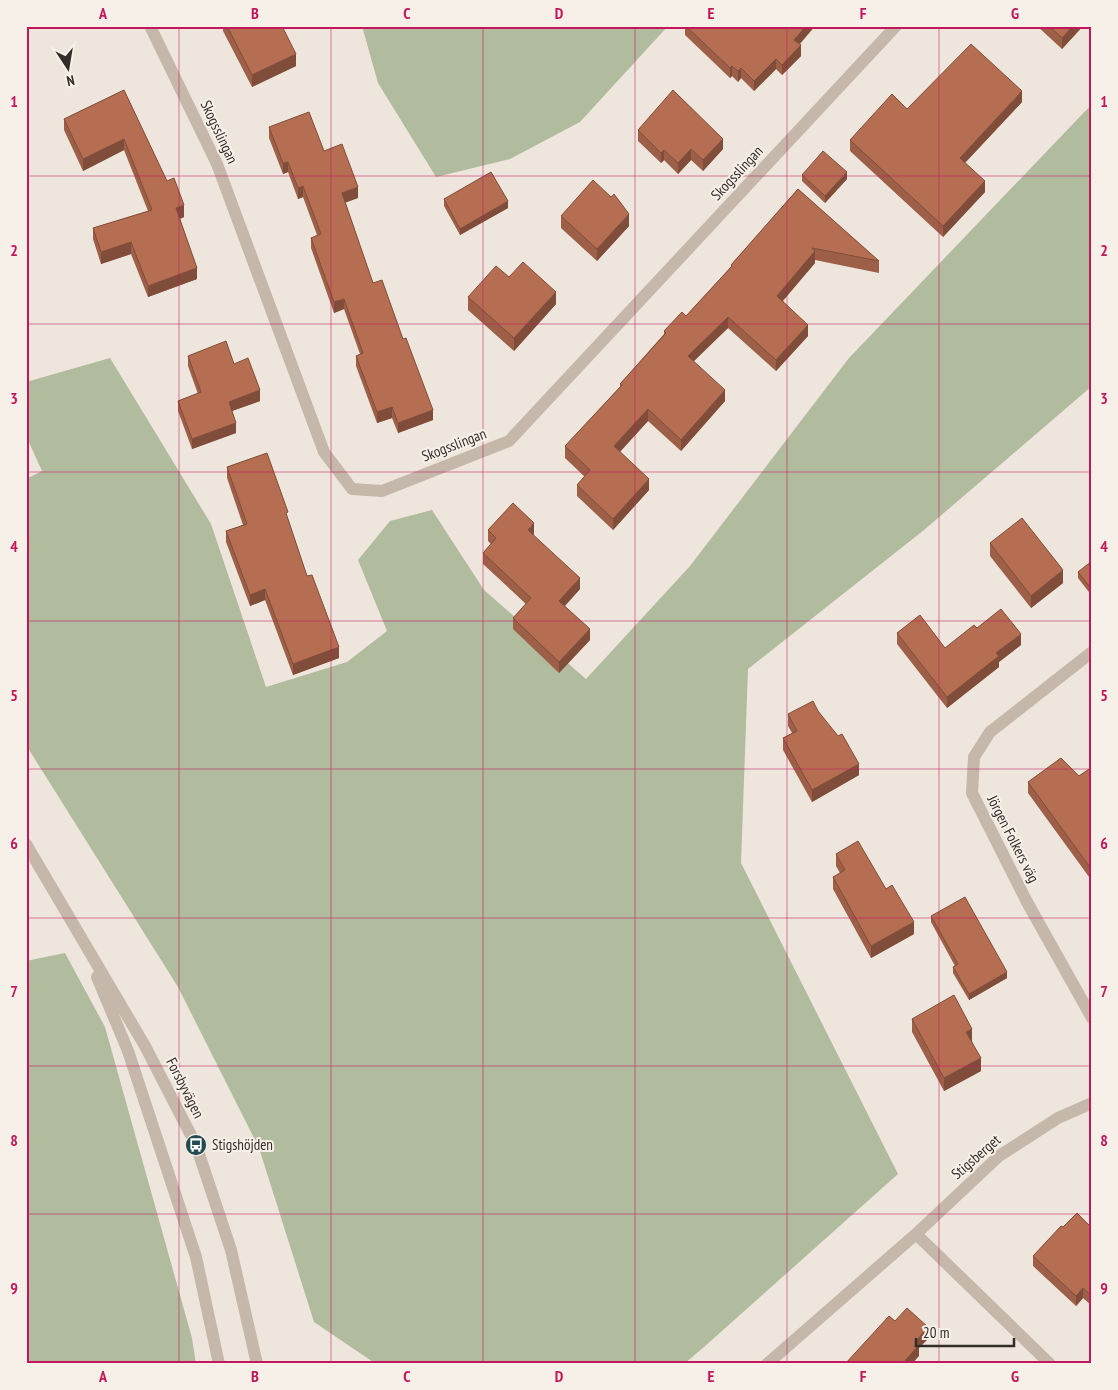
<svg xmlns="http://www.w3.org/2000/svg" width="1118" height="1390" font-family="'PT Sans Narrow',sans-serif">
<rect width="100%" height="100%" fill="#eee6dc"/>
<path fill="#b1bb9e" d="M362 26H668L580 122 510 159 436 177 378 83Z
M1092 104V386L924 530 748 669 741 863 898 1174 704 1347 684 1364H376L314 1322 259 1148 178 987 26 745V479L42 471 26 436V382L110 358 211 524 266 687 347 662 387 631 358 560 390 521 432 510 484 590 586 679 690 566 849 358Z
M65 953 105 1027 192 1338 196 1364H26V961Z"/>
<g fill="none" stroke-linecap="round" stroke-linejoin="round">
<path stroke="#c5b7aa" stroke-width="12" d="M150 26 217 164 324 452 352 489 382 491 509 441 896 26
M1092 652 990 732 974 757 972 793 1027 902 1092 1018
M916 1234 1050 1364
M767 1364 916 1234 999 1156 1058 1118 1092 1103"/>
<path stroke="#c5b7aa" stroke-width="12" d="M26 844 145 1046 196 1145 231 1250 257 1364
M97 977 128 1051 196 1257 219 1364"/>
</g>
<path fill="#9d5f47" d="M223 26H282L296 66 252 87 223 31Z
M685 26H815L800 44 801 56 782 75 776 69 754 91 741 78 738 82 732 76 730 78 685 35Z
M1037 26H1083L1062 49Z
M124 90 184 217 180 219 197 279 148 297 131 254 101 264 93 239V228L148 211 124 150 83 171 64 130V119Z
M1022 102 965 163 985 192 943 237 850 151V140L907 109Z
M269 127 324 151 358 198 345 202 373 283 403 339 433 420 398 433 392 418 377 423 356 366V356L360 354 344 309 334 313 311 248V238L317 235 303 197 298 199 288 172 283 174 269 138Z
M638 130 723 149 703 171 691 160 678 174 664 160 661 163 638 141Z
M802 175 847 179 825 203 802 181Z
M798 189 879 261V273L815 260V263L783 301 808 336 776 371 728 328 693 361 725 401 681 451 648 421 620 452 649 490 613 530 577 496V485L585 477 565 458V446L620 387V384L664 334V331L686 316 731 267V265Z
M444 199 508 208 460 235 444 206Z
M561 216 629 226 597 261 561 228Z
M509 277 556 304 514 351 468 310V297Z
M188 356 234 364 260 401 232 411 236 433 192 449 178 411V401L198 394 188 366Z
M227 467 288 520 307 576 339 658 293 675 265 600 250 606 226 542V531L243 525 227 478Z
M488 530 534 534 533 535 580 589 565 606 590 640 559 673 513 629V618L526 604 483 564V553L491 544 488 541Z
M990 543 1063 583 1031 608 990 556Z
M1092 561V596L1078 578V572Z
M977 628 1021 645 999 662V667L947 708 897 644V633L945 648Z
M818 711 859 775 812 802 783 750V738L792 733 788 726V714Z
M1092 767V881L1028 793V782L1079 776Z
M836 854 886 889 914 934 871 958 833 889V877L840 873 836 866Z
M931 916 1007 978 969 1000 953 973V967L955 966 931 922Z
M912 1019 972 1041 981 1071 944 1091 912 1032Z
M1063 1227 1092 1228V1306L1083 1298 1076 1306 1033 1266V1256Z"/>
<path fill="#7f4d3a" d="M806 26H815L794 50V40Z
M1073 26H1083L1062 49V38Z
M801 45V56L782 75V65Z
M296 54V66L252 87V75Z
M776 59V69L754 91V81Z
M732 66V76L730 78V68Z
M741 68V78L738 82V71Z
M1022 91V102L960 168V158Z
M124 139V150L83 171V159Z
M723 139V149L703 171V160Z
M691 149V160L678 174V163Z
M664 150V160L661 163V153Z
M288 162V172L283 174V163Z
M847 172V179L825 203V196Z
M985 181V192L943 237V226Z
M303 186V197L298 199V188Z
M358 187V198L342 204V193Z
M508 201V208L460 235V229Z
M184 205V217L176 220V208Z
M629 214V226L597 261V249Z
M131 242V254L101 264V252Z
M815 251V263L777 307V296Z
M197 268V279L148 297V286Z
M556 292V304L514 351V338Z
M344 299V309L334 313V302Z
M728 317V328L688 367V356Z
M808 325V336L776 371V360Z
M260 390V401L229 412V402Z
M725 390V401L681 451V440Z
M392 407V418L377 423V412Z
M648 409V421L614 458V446Z
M433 410V420L398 433V423Z
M236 423V433L192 449V439Z
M649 479V490L613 530V519Z
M534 523V534L528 540V530Z
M1063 570V583L1031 608V596Z
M580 578V589L559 612V601Z
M265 589V600L250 606V595Z
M590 629V640L559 673V662Z
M1021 634V645L999 662V667L947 708V697L996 653Z
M339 647V658L293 675V664Z
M859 764V775L812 802V790Z
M914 922V934L871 958V946Z
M1007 972V978L969 1000V994Z
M972 1029V1041L966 1044V1032Z
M981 1058V1071L944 1091V1078Z
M1083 1288V1298L1076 1306V1296Z
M928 1327V1339L919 1348V1356L912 1364H902L916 1341Z"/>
<path fill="#b66e53" stroke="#7f4d3a" d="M227 26H282L296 54 252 75Z
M686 26H806L794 40 801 45 782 65 776 59 754 81 741 68 738 71 732 66 730 68Z
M1049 26H1073L1062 38Z
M971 44 1022 91 960 158 985 181 943 226 850 140 892 94 907 109Z
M124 90 167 181 174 178 184 205 176 208 197 268 148 286 131 242 101 252 93 228 152 210 124 139 83 159 64 119Z
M673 90 723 139 703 160 691 149 678 163 664 150 661 153 638 130Z
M309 112 324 151 342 144 358 187 342 193 373 283 382 280 403 339 406 338 433 410 398 423 392 407 377 412 356 356 363 353 344 299 334 302 311 238 321 234 303 186 298 188 288 162 283 163 269 127Z
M823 151 847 172 825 196 802 175Z
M491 172 508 201 460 229 444 199Z
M593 180 611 197 614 194 629 214 597 249 561 216Z
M798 189 879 261 812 248 815 251 777 296 808 325 776 360 728 317 688 356 725 390 681 440 648 409 614 446 649 479 613 519 577 485 590 470 565 446 622 385 620 384 666 333 664 331 682 312 686 316 732 266 731 265Z
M523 262 556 292 514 338 468 297 496 266 509 277Z
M226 341 234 364 248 358 260 390 229 402 236 423 192 439 178 401 201 392 188 356Z
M267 453 288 512 286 513 307 576 312 575 339 647 293 664 265 589 250 595 226 531 247 524 227 467Z
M513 503 534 523 528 530 580 578 559 601 590 629 559 662 513 618 531 598 483 553 496 538 488 530Z
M1022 518 1063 570 1031 596 990 543Z
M1092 561V590L1078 572Z
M1001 609 1021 634 996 653 999 656 947 697 897 633 920 615 945 648 974 625 977 628Z
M813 701 818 711 838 736 842 734 859 764 812 790 783 738 797 731 788 714Z
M1061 758 1079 776 1092 767V870L1028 782Z
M858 841 886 889 892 885 914 922 871 946 833 877 845 870 836 854Z
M965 897 1007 972 969 994 953 967 958 964 931 916Z
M954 995 972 1029 966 1032 981 1058 944 1078 912 1019Z
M1077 1213 1092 1228V1237L1090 1238 1092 1240V1296L1083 1288 1076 1296 1033 1256 1061 1226 1063 1227Z
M907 1308 928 1327 916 1341 919 1345 902 1364H845L889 1316 895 1321Z"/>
<path fill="none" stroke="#c2185b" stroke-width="1" stroke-opacity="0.55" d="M179 26V1364M331 26V1364M483 26V1364M635 26V1364M787 26V1364M939 26V1364M26 176H1092M26 324H1092M26 472H1092M26 621H1092M26 769H1092M26 918H1092M26 1066H1092M26 1214H1092"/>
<defs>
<g id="bus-disc" transform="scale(1.125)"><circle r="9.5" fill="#234b4f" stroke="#f7f0e8"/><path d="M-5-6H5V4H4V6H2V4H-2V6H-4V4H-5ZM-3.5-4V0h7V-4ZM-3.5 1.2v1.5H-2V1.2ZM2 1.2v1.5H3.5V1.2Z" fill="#fff"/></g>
</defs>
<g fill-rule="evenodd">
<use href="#bus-disc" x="196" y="1145"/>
</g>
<g text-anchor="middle" stroke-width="4" stroke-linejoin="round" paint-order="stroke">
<g font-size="15" fill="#332c28" stroke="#f7f0e8">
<text transform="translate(219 132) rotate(65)" y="5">Skogsslingan</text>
<text transform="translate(737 173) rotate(-47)" y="5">Skogsslingan</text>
<text transform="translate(454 445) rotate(-21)" y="5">Skogsslingan</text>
<text transform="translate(1013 839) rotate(63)" y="5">Jörgen Folkers väg</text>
<text transform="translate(185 1088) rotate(63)" y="5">Forsbyvägen</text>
<text transform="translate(976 1157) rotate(-41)" y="5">Stigsberget</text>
</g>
<g font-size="15" fill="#332c28" stroke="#f7f0e8" text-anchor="start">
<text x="212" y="1150">Stigshöjden</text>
</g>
</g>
<rect width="1118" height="1390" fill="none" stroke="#f7f0e8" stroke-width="55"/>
<g transform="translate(68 68) rotate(168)" stroke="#f7f0e8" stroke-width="4" paint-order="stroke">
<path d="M0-4L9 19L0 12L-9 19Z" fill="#332c28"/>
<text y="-8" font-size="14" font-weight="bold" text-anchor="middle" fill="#332c28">N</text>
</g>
<path d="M916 1338v8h98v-8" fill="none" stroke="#332c28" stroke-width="2.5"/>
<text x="923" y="1338" font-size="15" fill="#332c28" stroke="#f7f0e8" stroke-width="4" paint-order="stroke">20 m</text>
<rect x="28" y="28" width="1062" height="1334" fill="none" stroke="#c2185b" stroke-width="2"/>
<g font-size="16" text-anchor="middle" font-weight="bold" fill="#c2185b">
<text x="103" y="19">A</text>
<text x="255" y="19">B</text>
<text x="407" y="19">C</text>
<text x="559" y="19">D</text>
<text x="711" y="19">E</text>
<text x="863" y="19">F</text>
<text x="1015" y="19">G</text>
<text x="14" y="107">1</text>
<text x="1104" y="107">1</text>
<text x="14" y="256">2</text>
<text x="1104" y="256">2</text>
<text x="14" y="404">3</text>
<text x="1104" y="404">3</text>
<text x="14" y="552">4</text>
<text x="1104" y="552">4</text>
<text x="14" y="701">5</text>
<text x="1104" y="701">5</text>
<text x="14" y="849">6</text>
<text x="1104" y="849">6</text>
<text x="14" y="997">7</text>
<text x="1104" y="997">7</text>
<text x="14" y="1146">8</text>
<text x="1104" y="1146">8</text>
<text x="14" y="1294">9</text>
<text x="1104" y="1294">9</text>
<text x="103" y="1382">A</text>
<text x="255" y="1382">B</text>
<text x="407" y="1382">C</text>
<text x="559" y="1382">D</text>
<text x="711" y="1382">E</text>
<text x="863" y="1382">F</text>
<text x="1015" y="1382">G</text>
</g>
</svg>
